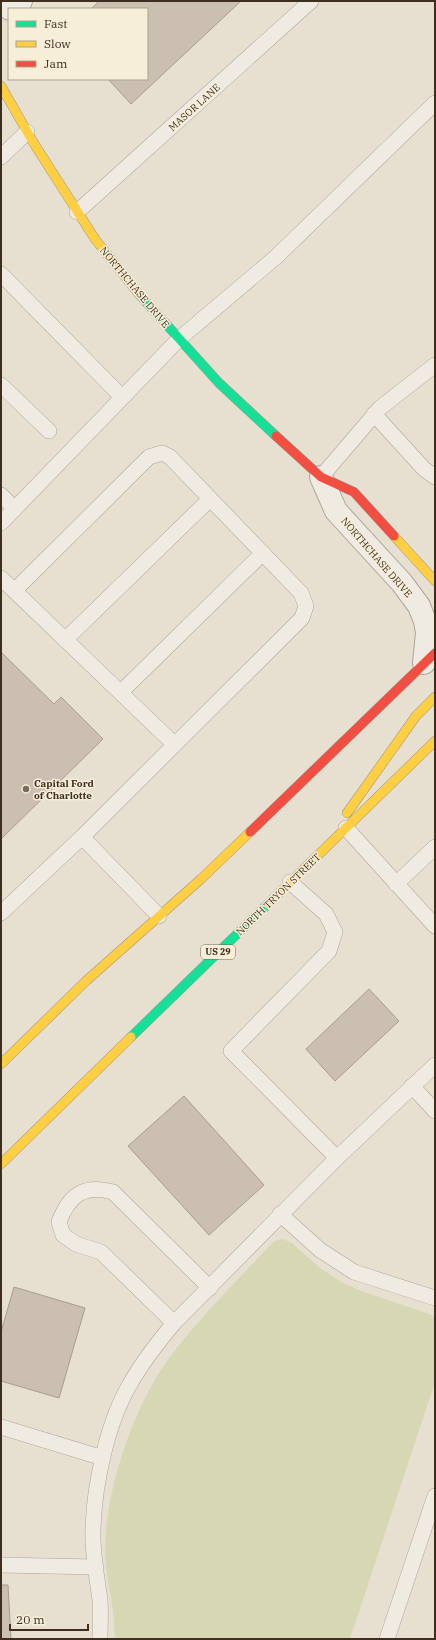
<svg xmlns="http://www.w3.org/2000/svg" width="436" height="1640" font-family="'IBM Plex Serif',serif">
<rect width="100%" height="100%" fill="#e7e0d1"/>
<path fill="#d6d7b3" d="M283 1239 292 1243 320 1268 343 1283 364 1292 435 1316V1382L350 1639H115C114 1630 114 1621 113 1612 111 1592 105 1572 105 1552 104 1494 133 1408 167 1361 197 1320 235 1283 270 1245L275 1241Z"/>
<path fill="#cbbfb2" stroke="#a89c90" d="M99 1H241L131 104 108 79H147V9H91Z
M1 652 54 704 61 697 103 739 1 839Z
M369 989 399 1021 335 1081 306 1049Z
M184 1096 264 1185 209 1235 128 1146Z
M14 1287 85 1308 59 1398 1 1381V1332Z
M1 1585H8L11 1639H1Z"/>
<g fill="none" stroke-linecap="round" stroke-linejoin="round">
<g stroke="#ada599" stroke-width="16">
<path id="lane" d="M1 157 27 132
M77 212 311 1
M1 274 122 397
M1 385 49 431
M374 414 424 469 435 477
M321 477 380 408 435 365
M1 495 14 508
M1 523 179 339 276 257 435 103
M1 578 174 744
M65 640 210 499
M121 692 263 553
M346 828 435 926
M82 837 159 916
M290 882 326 914 335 932 329 951 231 1051 337 1158
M396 884 435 847
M1 913 82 837 302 618 306 606 301 593 170 457 162 453 149 457 14 591
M412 1086 435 1111
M280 1214 320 1250 354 1272 435 1298
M174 1323 101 1252 76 1244 63 1235 59 1222C69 1195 84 1184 113 1192L210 1288
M1 1427 103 1458
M1 1565 96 1567
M100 1639C100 1626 101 1613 100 1600 97 1577 92 1553 93 1530 94 1486 107 1423 130 1384 142 1363 158 1342 174 1323L337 1158 435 1065
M387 1639 435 1496"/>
</g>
<g stroke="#ada599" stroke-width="24">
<path id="street" d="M10 9 21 1
M321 477 336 511 402 583 419 606 425 621 427 633 424 663"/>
</g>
<g stroke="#9c958a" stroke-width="10">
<path id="fast" d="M139 294 219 383 276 436
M131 1037 268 904"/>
</g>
<g stroke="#9c958a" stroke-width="10">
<path id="slow" d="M1 86 33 142 95 239 139 294
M394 536 435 581
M347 813 416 716 435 697
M268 904 435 741
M1 1064 86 981 201 879 250 832
M1 1164 131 1037"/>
</g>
<g stroke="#9c958a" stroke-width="10">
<path id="jam" d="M276 436 321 477 354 492 394 536
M250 832 435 653"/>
</g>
<use href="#lane" stroke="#efebe3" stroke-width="15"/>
<use href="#street" stroke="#efebe3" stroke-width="22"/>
<use href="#fast" stroke="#16e098" stroke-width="9"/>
<use href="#slow" stroke="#ffcf43" stroke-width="9"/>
<use href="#jam" stroke="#f24e42" stroke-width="9"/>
</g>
<circle fill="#786c5e" stroke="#f7eed8" stroke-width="1.5" cx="26" cy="789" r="4"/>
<g text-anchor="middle" stroke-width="3" stroke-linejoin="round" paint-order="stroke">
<rect fill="#f7eed8" stroke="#756857" stroke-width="1" x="201" y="945" width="34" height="14" rx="3"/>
<g font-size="9" font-weight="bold" fill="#3d2e20">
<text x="218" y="955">US 29</text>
</g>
<g font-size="10" fill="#3d2e20" stroke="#f7eed8">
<text transform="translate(194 107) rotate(-42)" y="4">MASOR LANE</text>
<text transform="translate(135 287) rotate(50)" y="4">NORTHCHASE DRIVE</text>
<text transform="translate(377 557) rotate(49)" y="4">NORTHCHASE DRIVE</text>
<text transform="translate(278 894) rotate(-44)" y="4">NORTH TRYON STREET</text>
</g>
<g font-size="10" font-weight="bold" fill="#3d2e20" stroke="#f7eed8" text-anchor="start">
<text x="34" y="787">Capital Ford<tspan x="34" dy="12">of Charlotte</tspan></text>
</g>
</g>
<rect width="436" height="1640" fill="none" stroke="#3d2e20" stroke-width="4"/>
<rect x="8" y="8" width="140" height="72" fill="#f7eed8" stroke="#ada18e"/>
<rect x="16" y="21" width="20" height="6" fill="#16e098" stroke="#ada18e"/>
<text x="44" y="28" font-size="12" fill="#3d2e20">Fast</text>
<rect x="16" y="41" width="20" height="6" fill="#ffcf43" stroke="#ada18e"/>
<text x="44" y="48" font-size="12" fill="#3d2e20">Slow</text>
<rect x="16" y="61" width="20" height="6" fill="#f24e42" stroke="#ada18e"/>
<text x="44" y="68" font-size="12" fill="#3d2e20">Jam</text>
<path d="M10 1624v6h78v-6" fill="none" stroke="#3d2e20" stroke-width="2"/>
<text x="16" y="1624" font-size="12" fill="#3d2e20" stroke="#f7eed8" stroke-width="3" paint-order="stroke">20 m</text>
</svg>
